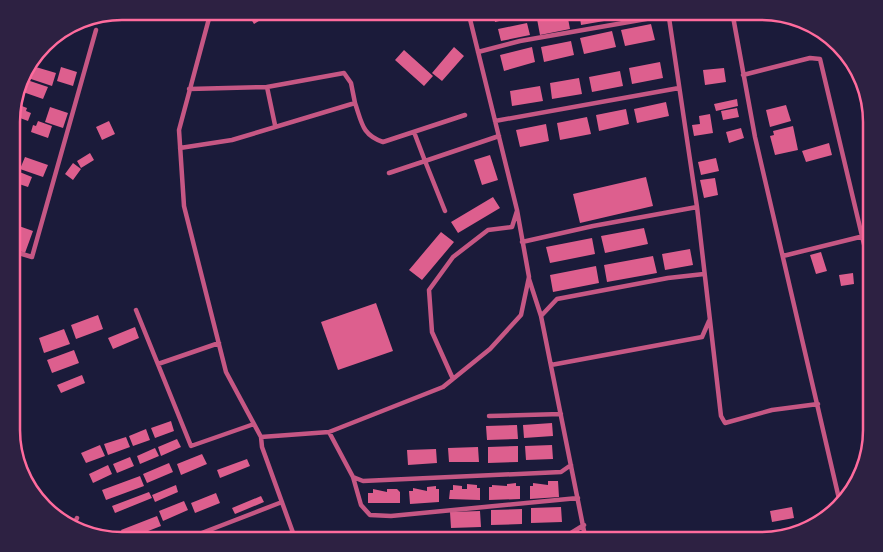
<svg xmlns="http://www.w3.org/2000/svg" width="883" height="552" font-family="'Fira Sans Condensed',sans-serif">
<rect width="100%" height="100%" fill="#1b1b3a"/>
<path fill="#dd5f8e" d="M246 11H275L254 24Z
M493 11H525L526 15 495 22Z
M579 11H608L610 20 581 25Z
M618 11H653V12L620 19Z
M567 13 570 29 540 35 537 19Z
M527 23 530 35 501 41 498 29Z
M651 24 655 40 625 46 621 30Z
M612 31 616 47 584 54 580 38Z
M571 41 574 55 544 62 541 47Z
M454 47 464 56 442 81 432 73Z
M532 47 535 62 504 71 500 55Z
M404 50 433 76 424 86 395 60Z
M660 62 663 78 632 84 629 68Z
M29 65 56 73 52 86 22 76Z
M61 67 77 72 73 86 57 81Z
M724 68 726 82 705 85 703 70Z
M620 71 623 86 592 92 589 77Z
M579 78 582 94 552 99 550 83Z
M27 80 48 87 43 99 23 92Z
M540 86 543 101 512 106 510 91Z
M737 99 738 106 716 111 714 104Z
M666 102 669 116 637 123 634 109Z
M14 103 27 108 26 111 31 113 28 121 12 115Z
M786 105 791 121 770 127 766 110Z
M50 107 68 113 63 128 45 122Z
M737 108 739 117 723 120 721 111Z
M626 109 629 124 599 131 596 115Z
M710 114 713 133 694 136 692 125 700 124 699 116Z
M587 117 591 134 560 140 557 123Z
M38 121 52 126 48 138 31 132 33 125 36 126Z
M109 121 115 134 102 140 96 127Z
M546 124 549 141 520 147 516 130Z
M793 126 798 150 775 155 770 136 774 135 773 131Z
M741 128 744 138 729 143 726 132Z
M829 143 832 155 806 162 802 151Z
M90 153 94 160 81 168 77 161Z
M490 155 498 180 482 185 474 160Z
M25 157 48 165 43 177 20 169Z
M716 158 719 171 701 175 698 162Z
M73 163 81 169 73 180 65 174Z
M17 171 32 177 28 187 13 182Z
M646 177 653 206 580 223 573 194Z
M715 178 718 195 704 198 700 180Z
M493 197 500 208 458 233 451 222Z
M16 225 33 231 25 253 14 249 16 242 12 240V236Z
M644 228 648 244 605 253 601 236Z
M441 232 454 242 422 280 409 270Z
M592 238 595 254 550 263 546 247Z
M690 249 693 265 665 270 662 254Z
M821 252 827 271 816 274 810 255Z
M653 256 657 273 607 282 604 265Z
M596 266 599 283 553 292 550 275Z
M853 273 854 284 841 286 839 275Z
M376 303 393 351 338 370 321 322Z
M98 315 103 329 76 339 71 325Z
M135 327 139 338 113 349 108 338Z
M64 329 70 344 44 353 39 338Z
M74 350 79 363 52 373 47 360Z
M82 375 85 383 61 393 57 385Z
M171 421 174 431 155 438 151 428Z
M552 423 553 436 524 438 523 425Z
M517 425 518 439 487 440 486 426Z
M146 429 150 440 133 446 129 436Z
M126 437 130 447 108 455 104 444Z
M177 439 181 447 161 456 158 447Z
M100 445 105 456 86 463 81 453Z
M552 445 553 459 526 460 525 446Z
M518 446V462L488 463V447Z
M478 447 479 462H449L448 448Z
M155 448 159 456 140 464 137 456Z
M436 449 437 463 408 465 407 450Z
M202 454 207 464 181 475 177 464Z
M130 457 134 466 117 473 113 464Z
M247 459 250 466 220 478 217 470Z
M169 463 173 472 147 483 143 474Z
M108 465 112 474 93 483 89 474Z
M140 476 144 486 106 500 102 490Z
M548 481H558L559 497 530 499V486H533V483L548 485Z
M516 483V486H520V499L489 500V487H492V485L507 486V484Z
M467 484 477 485V488H480V500L449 499 450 490H453V485L462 486V489H467Z
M176 485 178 492 155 502 152 495Z
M436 486V489H439V502L410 504 409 491H413V488L427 491V487Z
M373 489 387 492V489H397L400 492V503H368V493H373Z
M149 492 152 498 115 513 112 506Z
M216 493 220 503 195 513 191 503Z
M261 496 264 502 235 514 232 508Z
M184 501 188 510 163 521 159 511Z
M561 507 562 522 531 523V508Z
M792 507 794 518 772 522 770 511Z
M522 509V524L491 525V510Z
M480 511 481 527 451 528 450 512Z
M157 516 161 526 125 540 121 530Z"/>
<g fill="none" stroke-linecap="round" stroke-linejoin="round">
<path stroke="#c65784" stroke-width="4.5" d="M211 11 179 130 184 206 226 372 261 437 329 432 443 387 490 349 521 315 529 277 517 210 468 11
M668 11 697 207 721 416 725 423 772 410 818 404
M732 11 755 137 840 503
M478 52 520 41 669 15
M743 75 810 58 820 59 872 278
M267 87 275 125
M355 103C362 123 362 135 383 142L465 115
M495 121 679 88
M180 148 232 140 355 103 351 83 344 73 267 87 189 89
M389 173 425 161 414 132
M445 211 425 161 499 136
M522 242 593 226 697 207
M12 251 32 257 96 30
M783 256 872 234
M529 279 541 316 586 541
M136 310 191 446 254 424
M541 316 557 299 668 278 704 274
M158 364 219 343
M551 365 702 337 709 321
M453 379 432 332 429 290 453 257 488 230 512 227 517 211
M489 416 561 414
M329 432 353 477 363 481 561 472 571 465
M261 437 262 447 296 541
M353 477 361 505 370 515 391 516 578 498
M73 526 77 518
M181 541 282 502
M400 541H407
M439 541 571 533 584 525"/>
</g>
<path d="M0 0H883V552H0ZM122 20H761A102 102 0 0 1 863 122V430A102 102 0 0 1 761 532H122A102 102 0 0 1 20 430V122A102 102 0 0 1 122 20Z" fill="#2d2142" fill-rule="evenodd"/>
<path fill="none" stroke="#ff6b9d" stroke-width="2.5" d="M122 20H761A102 102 0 0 1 863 122V430A102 102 0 0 1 761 532H122A102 102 0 0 1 20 430V122A102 102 0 0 1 122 20Z"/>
</svg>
